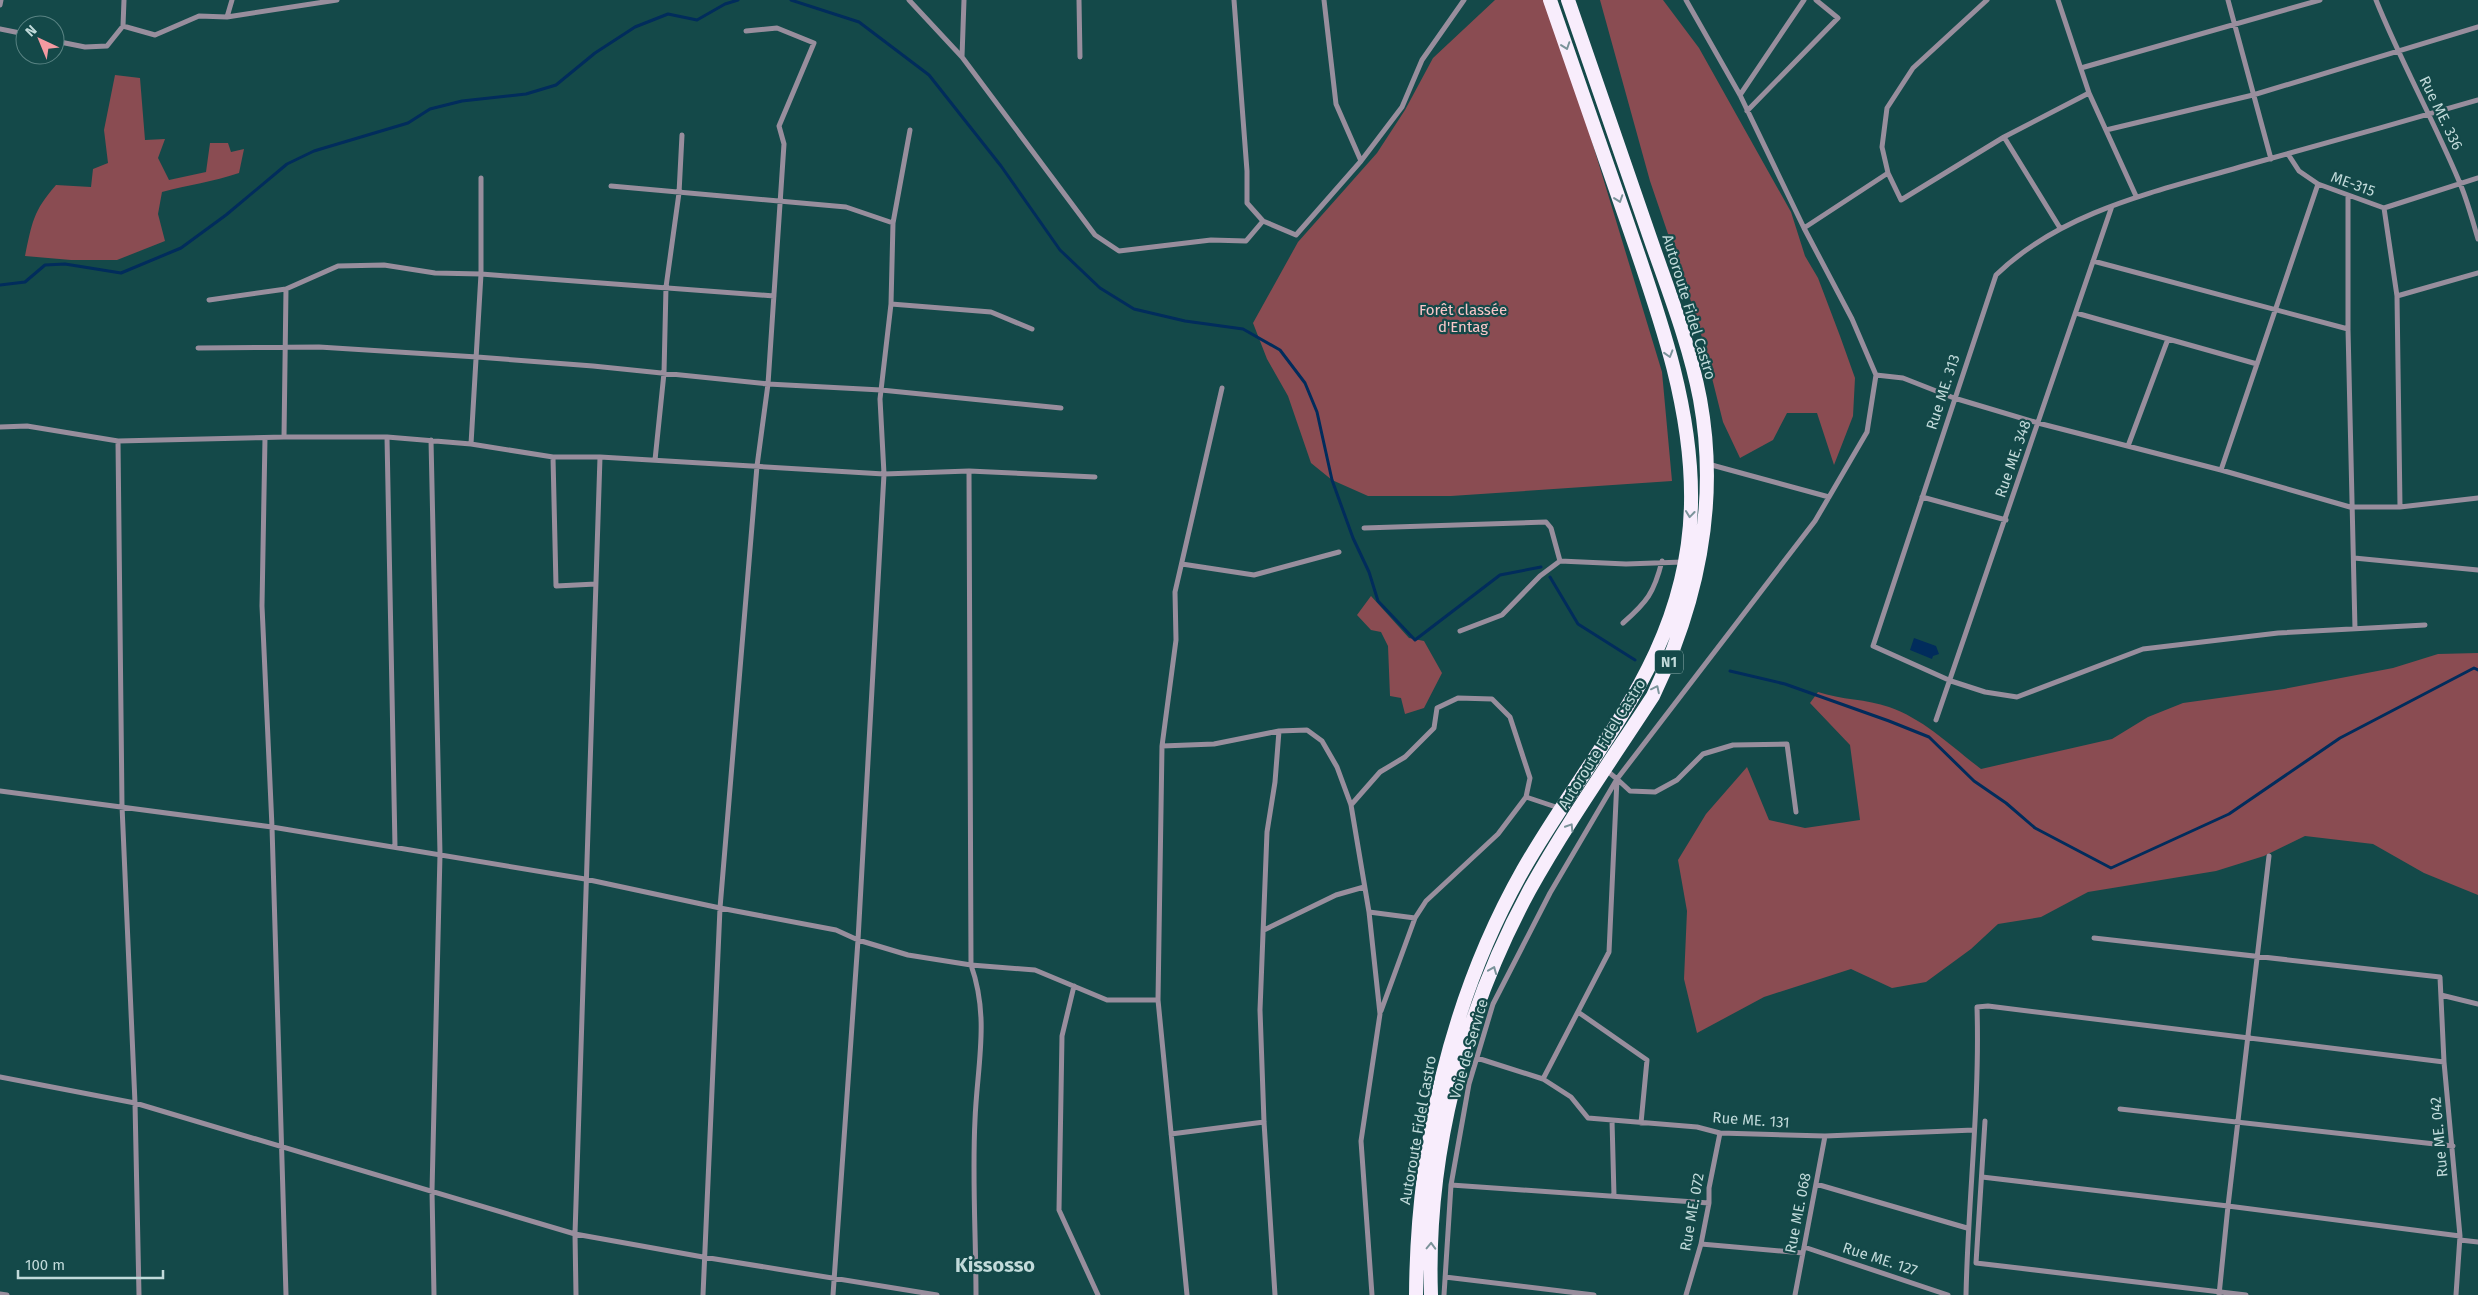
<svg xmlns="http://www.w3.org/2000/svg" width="2478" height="1295" font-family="'Fira Sans',sans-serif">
<rect width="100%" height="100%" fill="#144949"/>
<path fill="#8a4c52" d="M1495 0H1549L1662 372 1672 481 1451 496H1368L1332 480 1311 463 1288 396 1267 359 1253 323 1298 242 1377 153 1405 110 1433 58Z
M1600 0H1663L1699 48 1791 212 1805 256 1818 278 1840 336 1855 378 1853 416 1834 465 1817 413H1787L1773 440 1740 458 1723 422 1698 322 1650 181Z
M115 75 140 78 145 140 165 139 158 158 169 180 206 172 210 143H228L231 152 244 149 239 173C213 182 188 185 162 192L158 214 165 241 117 260H71L25 256C32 223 33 211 56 185L91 187 93 169 108 163 104 130Z
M1371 596 1409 638 1424 641 1442 673 1424 708 1405 714 1401 698 1390 696 1388 646 1381 632 1371 630 1357 615Z
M2478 653V895L2424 873 2373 844 2305 836 2264 856 2216 871 2088 892 2041 917 1998 924 1971 949 1926 982 1892 988 1851 969 1764 997 1697 1033 1684 979 1687 911 1678 860 1706 814 1747 767 1769 820 1805 828 1860 820 1850 745 1810 703 1818 692C1841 700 1867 699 1889 707 1924 719 1952 747 1981 769L2112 739 2148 717 2183 703 2284 689 2393 668 2438 654Z"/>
<path fill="#012c5c" d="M1914 638 1936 646 1939 654 1933 656 1932 659 1910 650Z"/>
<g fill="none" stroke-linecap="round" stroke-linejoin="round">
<path stroke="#012c5c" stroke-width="3" d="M791 0 859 22 929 75 1001 166 1060 250 1100 288 1134 309 1185 321 1243 329 1280 350 1305 383 1317 412 1332 480 1353 538 1369 572 1378 601 1415 640 1500 575 1541 567
M0 285 25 282 45 265 65 264 121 273 181 248 226 215 287 164 314 151 408 123 430 109 462 101 526 94 556 85 595 53 635 27 668 14 697 20 725 4 738 0
M1550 577 1578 624 1635 660
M1730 671 1785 684 1889 721 1929 737 1974 781 2006 803 2035 828 2111 868 2229 814 2340 738 2474 668 2478 670"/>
<path stroke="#988e9d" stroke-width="5" d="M909 0 962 57
M964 0 962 57 1095 235 1119 251 1211 240 1246 241 1263 221
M1079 0 1080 57
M1234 0 1247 171V203L1263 221 1296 235 1361 161 1402 107 1422 60 1464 0
M1324 0 1336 104 1361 161
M1987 0 1913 68 1887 108 1882 147 1888 173 1901 200 2004 137 2089 93
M2058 0 2089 93 2136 196
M2228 0 2271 159
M2376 0C2401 62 2433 119 2459 181 2467 199 2472 219 2478 239
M0 5 1 0
M227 17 232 0
M123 26 124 0
M0 29 25 34
M55 41 85 47 107 46 123 26 155 35 199 16 227 17 337 0
M2081 68 2320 0
M1740 95 1804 0
M1747 111 1838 18 1816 0
M2106 130 2253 95 2478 27
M2004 137 2060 228
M2288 154 2299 171 2318 184 2384 208 2478 178
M611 186 846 207 893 223
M2348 196V329L2355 629
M2384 208 2397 296 2400 507
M1804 228 1888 173
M2093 261 2348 329
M2397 296 2478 273
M209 300 286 289 338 266 384 265 435 273 481 274 774 296
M891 304 991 312 1032 329
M2076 313 2257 364
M198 348 319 347 477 357 593 366 768 384 881 390 1061 408
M1876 375 1903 378 1954 398 2038 423 2221 470 2350 507H2400L2478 498
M0 427 27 426 118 441 284 437H387L471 444 553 457H600L884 474 969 471 1095 477
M284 437 286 289
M387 437 395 847
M265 438 262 606 272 827 286 1295
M431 440 440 854 432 1191 434 1295
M118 441 122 806 135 1103 139 1295
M471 444 481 274V178
M2128 446 2168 339
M553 457 556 586 596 584
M655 460 664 373 666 287 679 193 682 135
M1708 464 1829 497
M2221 470 2318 184
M969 471 971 965C990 1018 977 1066 975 1120 972 1178 976 1237 976 1295
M1922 497 2006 520
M1364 528 1546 522 1551 528 1560 561 1626 564 1683 562
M2354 558 2478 570
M1182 564 1254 575 1339 552
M1623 623C1647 602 1654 593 1662 561
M2425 625 2278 633 2143 649 2017 697 1985 692 1951 681 1873 646 1996 275C2062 211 2155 192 2240 167 2319 145 2399 123 2478 100
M1460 631 1502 615 1540 576 1560 561
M1936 720 2112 206
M1162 746 1214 744 1279 731 1307 730 1322 741 1337 767 1351 805 1369 912 1380 1014 1361 1141 1372 1295
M1617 779 1630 791 1655 792 1677 780 1703 754 1733 745 1787 744 1796 812
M0 791 272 827 585 879 720 908 836 930 858 940 908 955 971 965 1035 970 1107 1000H1158
M1526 797 1559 808
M1351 805 1380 772 1405 757 1434 728 1437 708 1458 698 1492 699 1510 717 1530 778 1526 797 1498 834 1426 901 1415 918 1381 1011
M1369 912 1415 918
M1264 930 1336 895 1364 887
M2094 938 2440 977 2444 1062 2460 1236 2456 1295
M1074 986 1062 1036 1059 1210 1098 1295
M2441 995 2478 1004
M1578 1012 1647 1060 1641 1123
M1477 1058 1543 1079 1609 952 1617 779 1606 770
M0 1077 135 1103 575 1234 703 1257 937 1295
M1543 1079 1571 1097 1588 1118 1697 1127 1720 1133 1825 1136 1974 1130
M2120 1109 2453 1146
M1612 1120 1614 1196
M1985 1121 1976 1263 2246 1295
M1171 1134 1264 1122
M1982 1177 2228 1206 2269 856
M1816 1184 1967 1228
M1451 1185 1709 1203
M2460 1240 2478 1242
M1701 1244 1803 1253
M1804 1247 1948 1295
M1445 1277 1594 1295
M0 1294 7 1295
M576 1295 575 1234 600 457
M703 1295 720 908 757 466 768 384 784 144 779 126 814 43 777 28 746 31
M833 1295 858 940 884 474 880 399 891 304 893 223 910 130
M1187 1295 1158 1000 1162 746 1176 640 1175 592 1222 388
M1275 1295 1264 1122 1260 1010 1267 832 1275 782 1279 731
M1444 1295 1451 1185 1469 1084 1493 1004 1550 893 1617 779 1815 521 1867 432 1876 375 1852 319 1804 228 1740 95 1686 0
M1686 1295 1701 1244 1709 1203V1188L1720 1133
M1795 1295 1825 1136
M1966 1295C1968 1199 1980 1103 1977 1007L1988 1006 2444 1062
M2219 1295 2228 1206 2460 1236"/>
<path stroke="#f8edfc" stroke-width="14" d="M1416 1295C1417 1148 1450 999 1523 870 1593 747 1688 656 1691 504 1693 405 1657 309 1625 216 1600 144 1575 72 1550 0
M1431 1295C1426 1156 1463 1013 1529 891 1565 826 1612 759 1653 696 1698 602 1719 503 1700 399 1689 341 1666 285 1647 229 1621 153 1594 76 1568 0"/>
</g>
<defs><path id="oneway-chevron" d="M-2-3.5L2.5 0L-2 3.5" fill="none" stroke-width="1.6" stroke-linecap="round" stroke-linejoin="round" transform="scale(1.25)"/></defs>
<g stroke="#7b939a">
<use href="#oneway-chevron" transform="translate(1566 46) rotate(71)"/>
<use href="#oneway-chevron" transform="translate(1619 199) rotate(71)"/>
<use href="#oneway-chevron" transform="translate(1669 354) rotate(73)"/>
<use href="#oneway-chevron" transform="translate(1690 514) rotate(96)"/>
<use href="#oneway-chevron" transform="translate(1656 689) rotate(-64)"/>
<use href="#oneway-chevron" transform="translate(1570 827) rotate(-58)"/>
<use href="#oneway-chevron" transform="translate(1493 970) rotate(-68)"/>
<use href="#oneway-chevron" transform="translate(1431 1246) rotate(-88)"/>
</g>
<g text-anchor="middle" stroke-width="4.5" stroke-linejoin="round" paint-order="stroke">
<rect fill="#144949" stroke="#8daeae" stroke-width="1" x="1655" y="650.5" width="28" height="23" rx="4"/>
<g font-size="14" font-weight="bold" fill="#c1dada">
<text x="1669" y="667">N1</text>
</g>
<g font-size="15" fill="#c1dada" stroke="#144949">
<text transform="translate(2441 113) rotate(64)" y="5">Rue ME. 336</text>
<text transform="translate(2353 184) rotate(20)" y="5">ME-315</text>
<text transform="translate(1689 307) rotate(73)" y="5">Autoroute Fidel Castro</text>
<text transform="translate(1943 392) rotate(-72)" y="5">Rue ME. 313</text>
<text transform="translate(2013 459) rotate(-71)" y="5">Rue ME. 348</text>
<text transform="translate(1602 744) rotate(-58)" y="5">Autoroute Fidel Castro</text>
<text transform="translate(1469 1049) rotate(-74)" y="5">Voie de Service</text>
<text transform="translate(1751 1120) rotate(4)" y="5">Rue ME. 131</text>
<text transform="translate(1418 1130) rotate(-80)" y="5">Autoroute Fidel Castro</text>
<text transform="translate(2439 1137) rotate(-95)" y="5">Rue ME. 042</text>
<text transform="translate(1692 1212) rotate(-80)" y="5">Rue ME. 072</text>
<text transform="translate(1798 1213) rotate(-79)" y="5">Rue ME. 068</text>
<text transform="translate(1880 1259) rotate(18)" y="5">Rue ME. 127</text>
</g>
<g font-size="15" fill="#fac6c8" stroke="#144949">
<text x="1463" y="315">Forêt classée<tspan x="1463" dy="17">d'Entag</tspan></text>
</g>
<g font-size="20" font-weight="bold" fill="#c1dada" stroke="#144949">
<text x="995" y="1272">Kissosso</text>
</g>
</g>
<g transform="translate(40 40) rotate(316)"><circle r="24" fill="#144949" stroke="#598383"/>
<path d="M0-4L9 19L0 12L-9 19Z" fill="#f49aa1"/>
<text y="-8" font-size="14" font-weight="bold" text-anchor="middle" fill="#c1dada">N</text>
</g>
<path d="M18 1270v8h145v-8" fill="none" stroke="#c1dada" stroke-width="2.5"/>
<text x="25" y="1270" font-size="15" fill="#c1dada" stroke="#144949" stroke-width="4" paint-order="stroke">100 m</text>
</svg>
